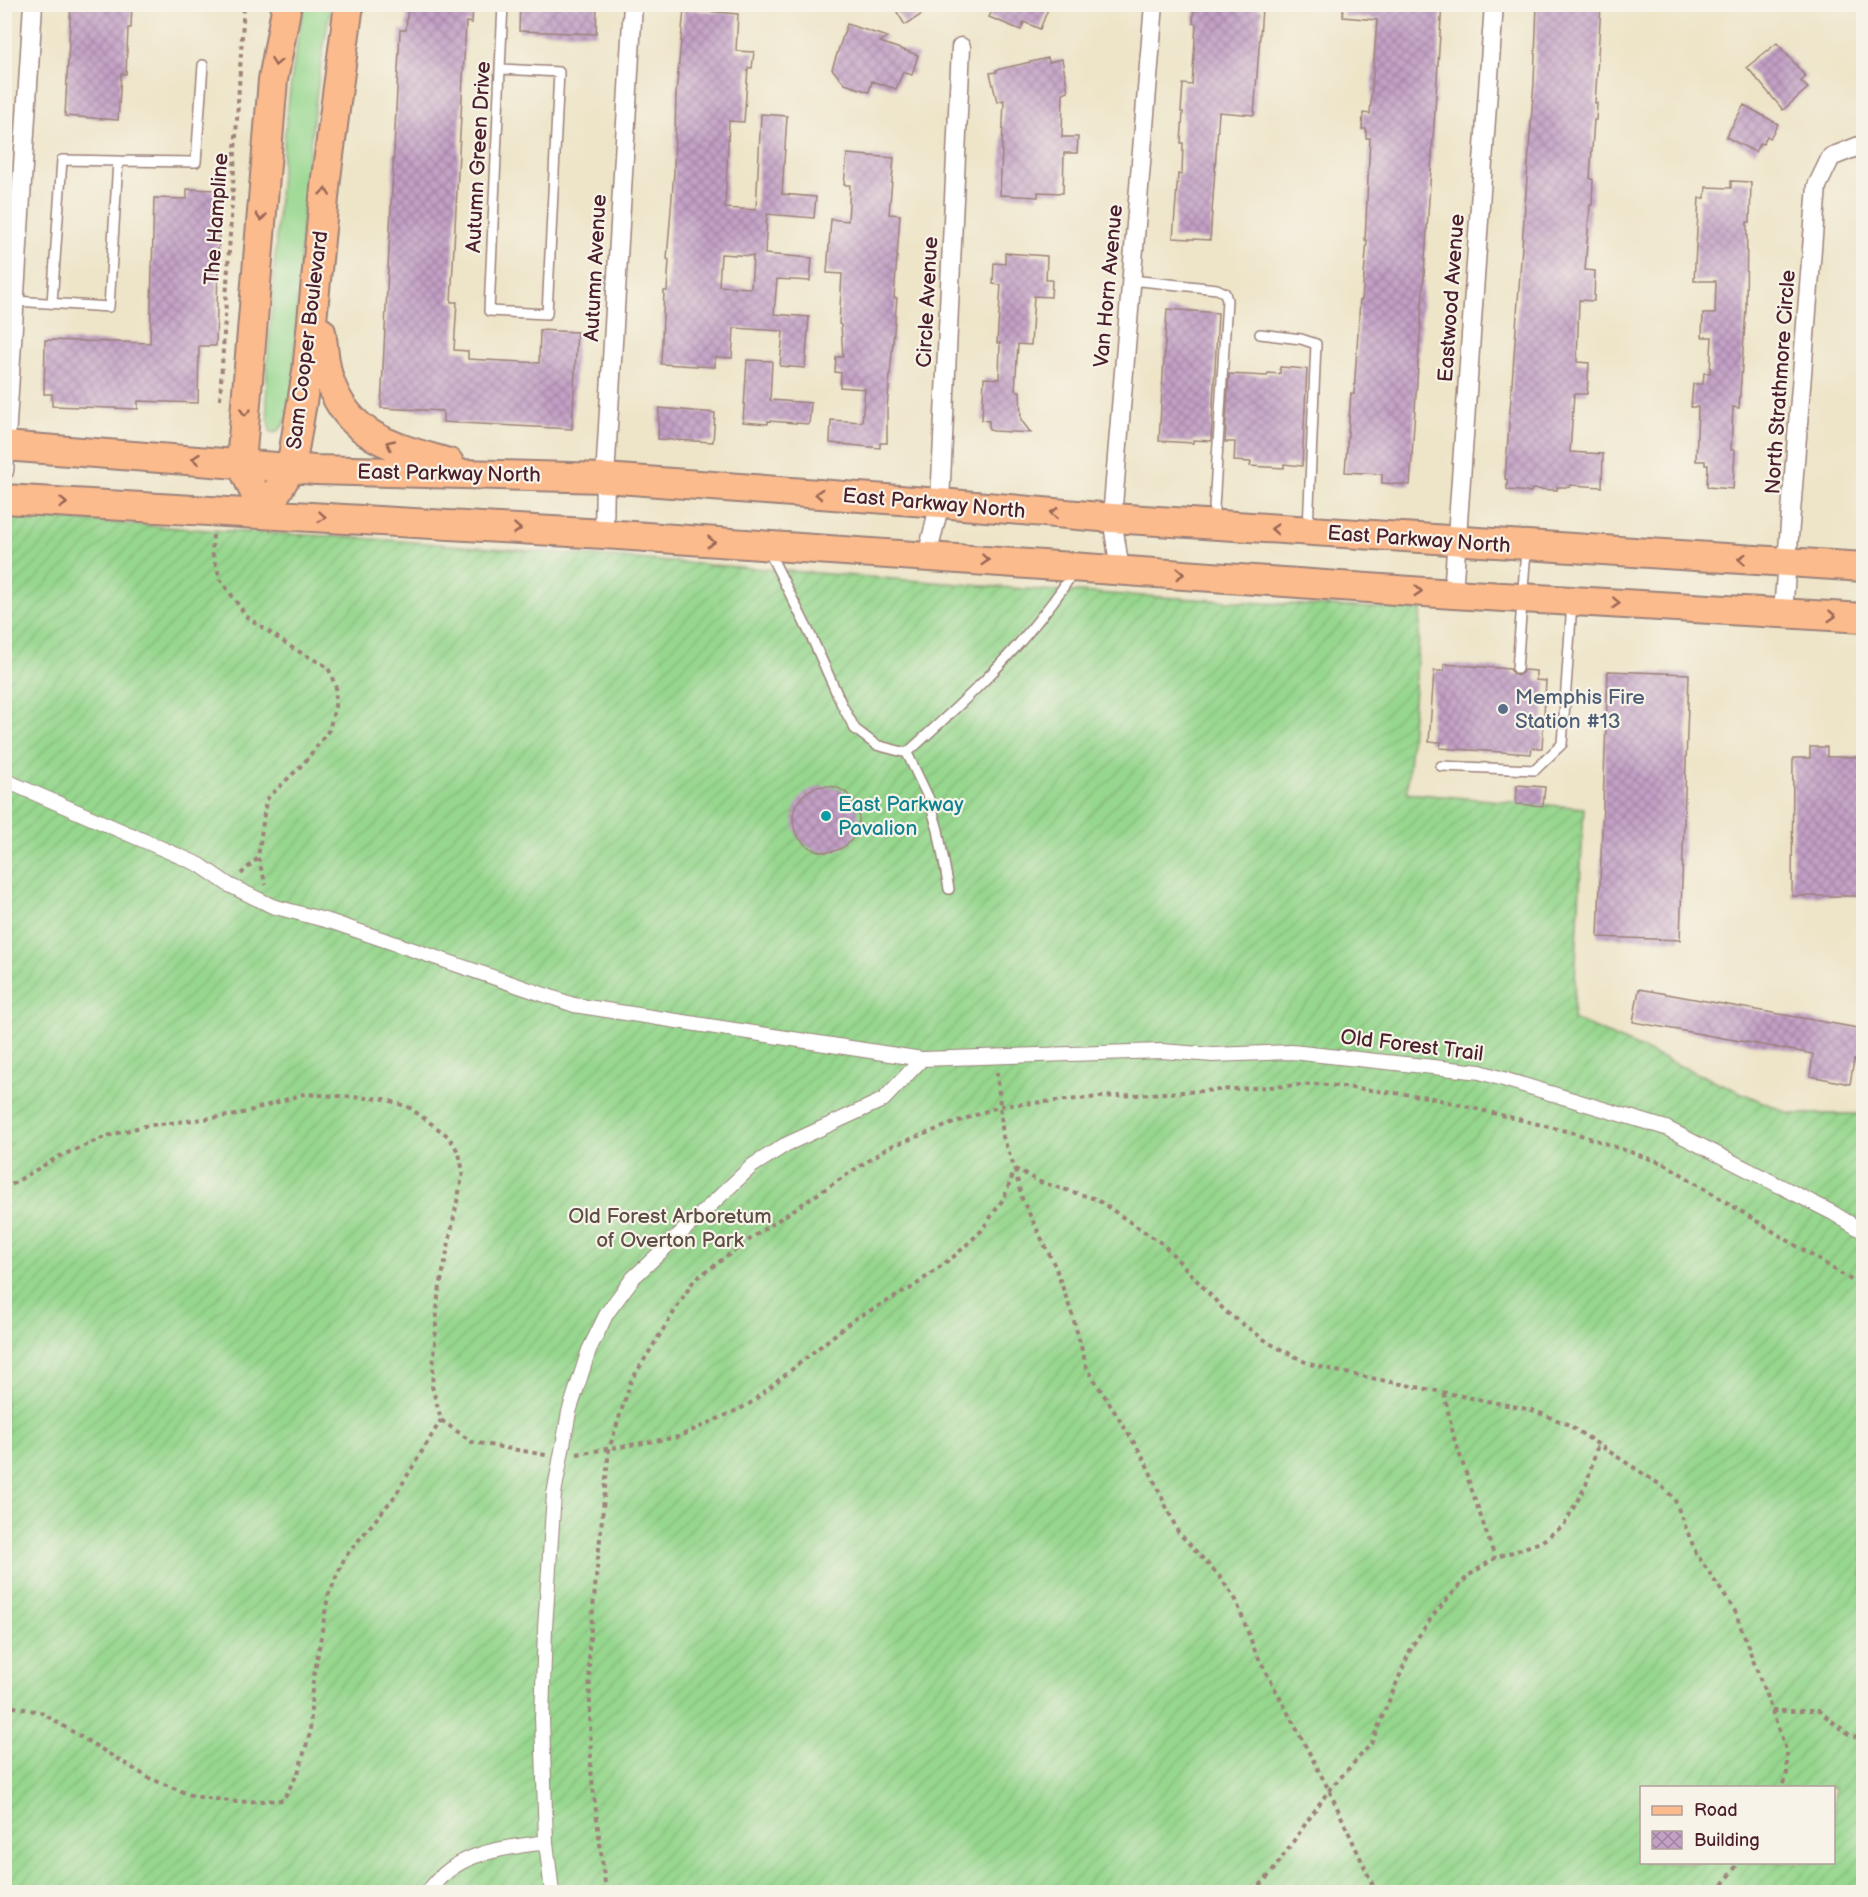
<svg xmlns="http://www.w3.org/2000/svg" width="1868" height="1897" font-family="'Balsamiq Sans',sans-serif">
<defs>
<pattern id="garden-furrows" width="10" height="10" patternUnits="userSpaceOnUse" patternTransform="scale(1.5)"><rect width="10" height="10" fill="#96d78e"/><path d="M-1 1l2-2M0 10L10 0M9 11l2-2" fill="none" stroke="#83b87b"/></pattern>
<pattern id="building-cross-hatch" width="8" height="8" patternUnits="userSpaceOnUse" patternTransform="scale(1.5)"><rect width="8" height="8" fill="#c3a0c6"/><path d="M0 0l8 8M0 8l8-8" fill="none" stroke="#a082a1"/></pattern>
</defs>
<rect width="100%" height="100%" fill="#f7f3e8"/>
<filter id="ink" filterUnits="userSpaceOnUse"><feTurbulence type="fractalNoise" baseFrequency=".0167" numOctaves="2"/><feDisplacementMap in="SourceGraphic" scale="12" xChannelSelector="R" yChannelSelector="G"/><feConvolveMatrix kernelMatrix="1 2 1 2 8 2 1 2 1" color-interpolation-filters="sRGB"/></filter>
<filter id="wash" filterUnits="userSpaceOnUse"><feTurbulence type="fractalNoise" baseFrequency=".008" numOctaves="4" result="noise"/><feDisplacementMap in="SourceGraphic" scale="24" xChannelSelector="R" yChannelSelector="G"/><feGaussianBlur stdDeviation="1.35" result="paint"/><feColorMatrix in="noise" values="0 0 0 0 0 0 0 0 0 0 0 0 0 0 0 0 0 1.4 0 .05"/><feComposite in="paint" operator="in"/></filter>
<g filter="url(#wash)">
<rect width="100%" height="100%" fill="#eee5c9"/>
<path fill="#96d78e" stroke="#707b5c" stroke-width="1.5" d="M304 5H331C308 126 299 248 294 371 294 390 293 424 274 433L270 431C262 387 270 339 273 295 278 198 285 100 304 5Z"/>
<path fill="url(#garden-furrows)" stroke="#707b5c" stroke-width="1.5" fill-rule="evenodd" d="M4 515 208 530 347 537 1025 589 1263 603 1421 610 1407 793 1584 808 1573 1019 1790 1114H1863V1892H5ZM1642 1788H1834V1862H1642Z"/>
<g id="blocks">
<path fill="url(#building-cross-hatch)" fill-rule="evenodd" d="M71 4H132L131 28H128L126 74H121L118 120 65 116Z
M408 4H473L472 23 466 22 451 302H457L454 350 468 351V359L539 363 540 330 577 332 572 429 443 422V411L381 408 400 30H406Z
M520 4H597L596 34 519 31Z
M892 4H938L905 25Z
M995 4H1050L1040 29 1024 22 1021 30 989 17Z
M1194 4H1249L1248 7 1262 9 1254 115 1219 112 1210 240 1173 238 1178 174 1182 175 1183 143H1181L1183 112H1181L1183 84 1192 85 1196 24 1193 23Z
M1343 4H1442L1410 485 1382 483V474L1345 472 1351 393 1354 394 1360 300H1362L1367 240H1365L1370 138H1366V129H1362L1363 113 1370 114 1377 20 1343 17Z
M1537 4H1601L1596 89 1595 103H1597L1596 120H1594L1590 178 1593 180 1592 205H1590L1585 270 1595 271 1594 301 1579 300 1577 362 1589 363 1587 394H1574L1570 452 1603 454 1602 487 1570 485V487H1557V490L1532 489 1531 492 1507 490V479H1505L1534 82Z
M684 9 738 14 736 51 754 52 752 68H748L744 122 729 121 725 208 756 210 761 114 787 116 782 194 816 197 814 218 767 214 765 254 812 258 810 281 777 279 774 314 809 317 805 368 780 366 783 331 734 328 732 358 715 357V367L661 364 664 291H667L669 260 667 259 674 172 676 94ZM721 254 753 256 751 288 719 286Z
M847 24 887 37 880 42 918 55 912 75 903 72 896 89 872 81 869 92 845 84 832 69Z
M1777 43 1806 77 1801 81 1808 88 1783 110 1747 67Z
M1048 58 1049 62 1062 59 1068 91 1063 93 1062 137H1078L1077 153H1064L1063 193 1038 192V197L1000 195 1004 100 997 102 990 73 997 72 996 70Z
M1744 105 1778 124 1770 138 1767 136 1763 144 1760 143 1755 152 1726 137Z
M847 154 894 158 889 214 900 215 894 298H897L887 408V443H880V448L830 443 831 420 862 422 865 389 840 387 841 373 835 372 836 357H843L841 325 839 324 842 274 827 273 831 219 848 221 850 185H844Z
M1731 181 1751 182 1750 222H1747L1746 309 1739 408 1733 407 1731 450H1735L1733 489 1707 487 1708 465H1705V461H1696L1698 407H1691L1693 384H1703L1704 373H1710L1712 337H1702L1703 314H1715L1716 281H1694L1699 198H1705L1706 187 1731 188Z
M187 189 220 190 216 346H199L198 403 138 401V409L52 406V394H44L45 340 150 343 154 198 187 199Z
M1005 253 1047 256 1046 280H1052L1051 297 1034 296 1031 345 1018 344 1015 390 1020 391 1021 420 1031 433 994 431 989 430V421L982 420 984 378 999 379 1000 343H997L1001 285 993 284 994 263 1005 264Z
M1167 309 1218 313 1211 441 1193 440V443L1159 441Z
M747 360 772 361 770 400 811 403 809 424 768 421V424L743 422Z
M1280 367 1307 369 1302 466 1284 464V468L1250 466 1251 462 1234 461 1235 442H1225L1229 374 1267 376 1268 373 1280 374Z
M659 408 715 413 713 442 658 439Z
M1444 664 1510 669 1513 674 1517 676 1522 673 1524 670 1536 671V680L1546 681 1542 748H1532L1531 754 1440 748 1441 742H1429L1434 671H1444Z
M1608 671 1689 674 1680 940 1598 937Z
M1810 747H1827V757H1863V896H1792L1793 758H1810Z
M1517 785 1545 787 1543 806 1516 804Z
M793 819a33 33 0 1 1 66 0a33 33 0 1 1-66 0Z
M1639 989 1863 1029V1062L1854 1060 1850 1084 1810 1076 1813 1054 1633 1022Z"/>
</g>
</g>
<g filter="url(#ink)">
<use href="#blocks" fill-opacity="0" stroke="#9c827a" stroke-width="1.5"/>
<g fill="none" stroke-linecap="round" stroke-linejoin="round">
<g stroke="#9c827a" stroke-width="12">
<path id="service" d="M500 69 559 72 547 314 489 311 503 4
M1131 280 1217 289 1225 293 1227 300 1213 523
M15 301 109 307 118 161 196 162 203 65
M52 303 62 160 118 161
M1260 334 1301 339 1316 344 1308 529
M768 550 811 636 842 705 855 729 876 745 907 753C952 712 998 671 1036 623 1050 606 1063 590 1074 570
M1517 669 1526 549
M907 753 929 799 938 830 949 889
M1441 766 1535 770 1562 744 1572 603"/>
</g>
<g stroke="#9c827a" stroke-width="16">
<path id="pedestrian" d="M4 780 200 865 229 885 272 906 332 922 574 1005 922 1059 1162 1051 1213 1055 1292 1052 1480 1072 1666 1128 1833 1213 1864 1232
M428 1892C456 1851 501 1849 546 1842
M552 1892 546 1842 542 1718 545 1628 554 1494 569 1412 589 1350 607 1313 633 1278 752 1166 785 1145 883 1100 922 1059"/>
</g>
<g stroke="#9c827a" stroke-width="21">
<path id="minor" d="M4 471 33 4
M604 534 605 478 633 4
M927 556 940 503 961 47
M1120 570 1112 518 1154 4
M1453 594 1494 4
M1783 612 1817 186 1831 157 1864 144"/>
</g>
<g stroke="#9c827a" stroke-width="32">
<path id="primary" d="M321 332C324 348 324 367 330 382 350 439 397 448 449 463
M4 446 316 470 605 478 940 503 1112 518 1864 567
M4 499 604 534 1453 594 1864 618
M264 513 291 468 307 372 326 178 349 4
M264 513 241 463 273 80 287 4"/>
</g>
<path stroke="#9c827a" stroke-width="4" stroke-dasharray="4.5 4.5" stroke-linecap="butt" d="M220 399 244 4
M213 535 212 552 220 579 247 617 294 649 328 667 336 688 335 707 329 730 304 763 266 800 258 858 266 885
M241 874 258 858
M997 1072 1003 1137 1015 1169 1040 1182 1096 1199 1164 1245 1226 1312 1269 1343 1309 1364 1341 1372 1532 1410 1567 1424 1659 1484 1674 1498 1696 1553 1735 1611 1787 1752V1773L1783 1788
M1015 1170 1022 1199 1055 1266 1072 1314 1087 1368 1143 1457 1178 1532 1219 1576 1236 1600 1255 1651 1329 1790 1376 1892
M4 1189 58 1157 107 1136 144 1126 236 1115 304 1094 385 1099 410 1108 448 1136 459 1153 463 1172 438 1297 432 1386 441 1420 472 1442 546 1455
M1444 1393 1454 1438 1495 1558
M577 1454 678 1437 748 1405 853 1320 913 1287 957 1254 981 1231 1004 1198 1015 1169
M4 1705 40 1712 149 1778 193 1796 237 1802 283 1800 298 1773 310 1733 312 1688 328 1596 345 1557 395 1496 441 1420
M1772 1711H1819L1851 1736 1864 1737
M606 1892 591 1771 589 1648 609 1449 631 1381 694 1280 763 1230 889 1147 1000 1106 1100 1097 1319 1084 1428 1097 1578 1134 1665 1164 1864 1288
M1254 1892 1272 1872 1329 1790 1371 1744 1412 1646 1434 1614 1468 1576 1495 1558 1541 1542 1564 1525 1586 1485 1598 1444
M1718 1892 1739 1862"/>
<use href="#service" stroke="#fff" stroke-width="9"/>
<use href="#pedestrian" stroke="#fff" stroke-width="14"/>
<use href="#minor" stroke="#fff" stroke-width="18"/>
<use href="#primary" stroke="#fbbb8c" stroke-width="28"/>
</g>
<defs><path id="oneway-chevron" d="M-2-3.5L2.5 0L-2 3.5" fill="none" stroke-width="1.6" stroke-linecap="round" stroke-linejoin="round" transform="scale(1.5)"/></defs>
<g stroke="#9a6557">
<use href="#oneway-chevron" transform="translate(276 62) rotate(101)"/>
<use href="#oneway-chevron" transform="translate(325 192) rotate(-84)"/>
<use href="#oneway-chevron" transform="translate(261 217) rotate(95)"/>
<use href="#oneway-chevron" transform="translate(245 412) rotate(95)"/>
<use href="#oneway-chevron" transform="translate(390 444) rotate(-155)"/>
<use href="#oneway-chevron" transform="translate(196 459) rotate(-176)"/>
<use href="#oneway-chevron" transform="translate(819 494) rotate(-176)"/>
<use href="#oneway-chevron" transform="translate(63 503) rotate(4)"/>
<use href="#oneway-chevron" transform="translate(1054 513) rotate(-175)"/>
<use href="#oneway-chevron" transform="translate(322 517) rotate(4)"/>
<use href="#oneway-chevron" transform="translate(517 529) rotate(4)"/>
<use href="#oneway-chevron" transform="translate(1275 529) rotate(-176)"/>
<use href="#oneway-chevron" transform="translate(711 542) rotate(4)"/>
<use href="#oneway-chevron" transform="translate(1742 559) rotate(-176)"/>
<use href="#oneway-chevron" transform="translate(985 560) rotate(4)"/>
<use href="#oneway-chevron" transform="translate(1180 574) rotate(4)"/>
<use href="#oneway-chevron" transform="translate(1418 591) rotate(4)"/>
<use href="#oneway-chevron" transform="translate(1616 603) rotate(3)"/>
<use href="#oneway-chevron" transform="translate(1832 616) rotate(4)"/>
</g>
</g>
<circle fill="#5c6f8a" stroke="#f7f3e8" stroke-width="2" cx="1503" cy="709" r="6"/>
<circle fill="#0f9aa8" stroke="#f7f3e8" stroke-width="2" cx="826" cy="816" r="6"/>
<g text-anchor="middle" stroke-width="4.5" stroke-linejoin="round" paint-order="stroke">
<g font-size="21" fill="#4a1f2b" stroke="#f7f3e8">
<text transform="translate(478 157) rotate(-87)" y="7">Autumn Green Drive</text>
<text transform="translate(216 219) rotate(-86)" y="7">The Hampline</text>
<text transform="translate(595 268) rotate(-87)" y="7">Autumn Avenue</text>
<text transform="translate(1108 286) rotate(-85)" y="7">Van Horn Avenue</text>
<text transform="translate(1451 298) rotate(-86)" y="7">Eastwood Avenue</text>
<text transform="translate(927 302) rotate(-87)" y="7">Circle Avenue</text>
<text transform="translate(307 340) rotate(-83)" y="7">Sam Cooper Boulevard</text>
<text transform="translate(1780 382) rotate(-86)" y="7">North Strathmore Circle</text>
<text transform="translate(449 473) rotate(1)" y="7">East Parkway North</text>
<text transform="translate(934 503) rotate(5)" y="7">East Parkway North</text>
<text transform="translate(1419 539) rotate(4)" y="7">East Parkway North</text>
<text transform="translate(1412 1045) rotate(7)" y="7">Old Forest Trail</text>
</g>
<g font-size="21" fill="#4e5e75" stroke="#f7f3e8" text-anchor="start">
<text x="1515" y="704">Memphis Fire<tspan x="1515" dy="24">Station #13</tspan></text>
</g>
<g font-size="21" fill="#0d838f" stroke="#f7f3e8" text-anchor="start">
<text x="838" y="811">East Parkway<tspan x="838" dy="24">Pavalion</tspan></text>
</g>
<g font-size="21" fill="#5d4d44" stroke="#f7f3e8">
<text x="670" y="1223">Old Forest Arboretum<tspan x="670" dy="24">of Overton Park</tspan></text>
</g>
</g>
<rect width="1868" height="1897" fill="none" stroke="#f7f3e8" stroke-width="24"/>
<rect x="1640" y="1786" width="195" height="78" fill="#f7f3e8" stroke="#b29e9c" stroke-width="1.5"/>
<rect x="1652" y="1806" width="30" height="9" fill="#fbbb8c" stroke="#b29e9c" stroke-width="1.5"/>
<text x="1694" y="1816" font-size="18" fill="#4a1f2b">Road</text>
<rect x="1652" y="1831" width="30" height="18" fill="url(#building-cross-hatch)" stroke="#b29e9c" stroke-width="1.5"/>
<text x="1694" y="1846" font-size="18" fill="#4a1f2b">Building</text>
</svg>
